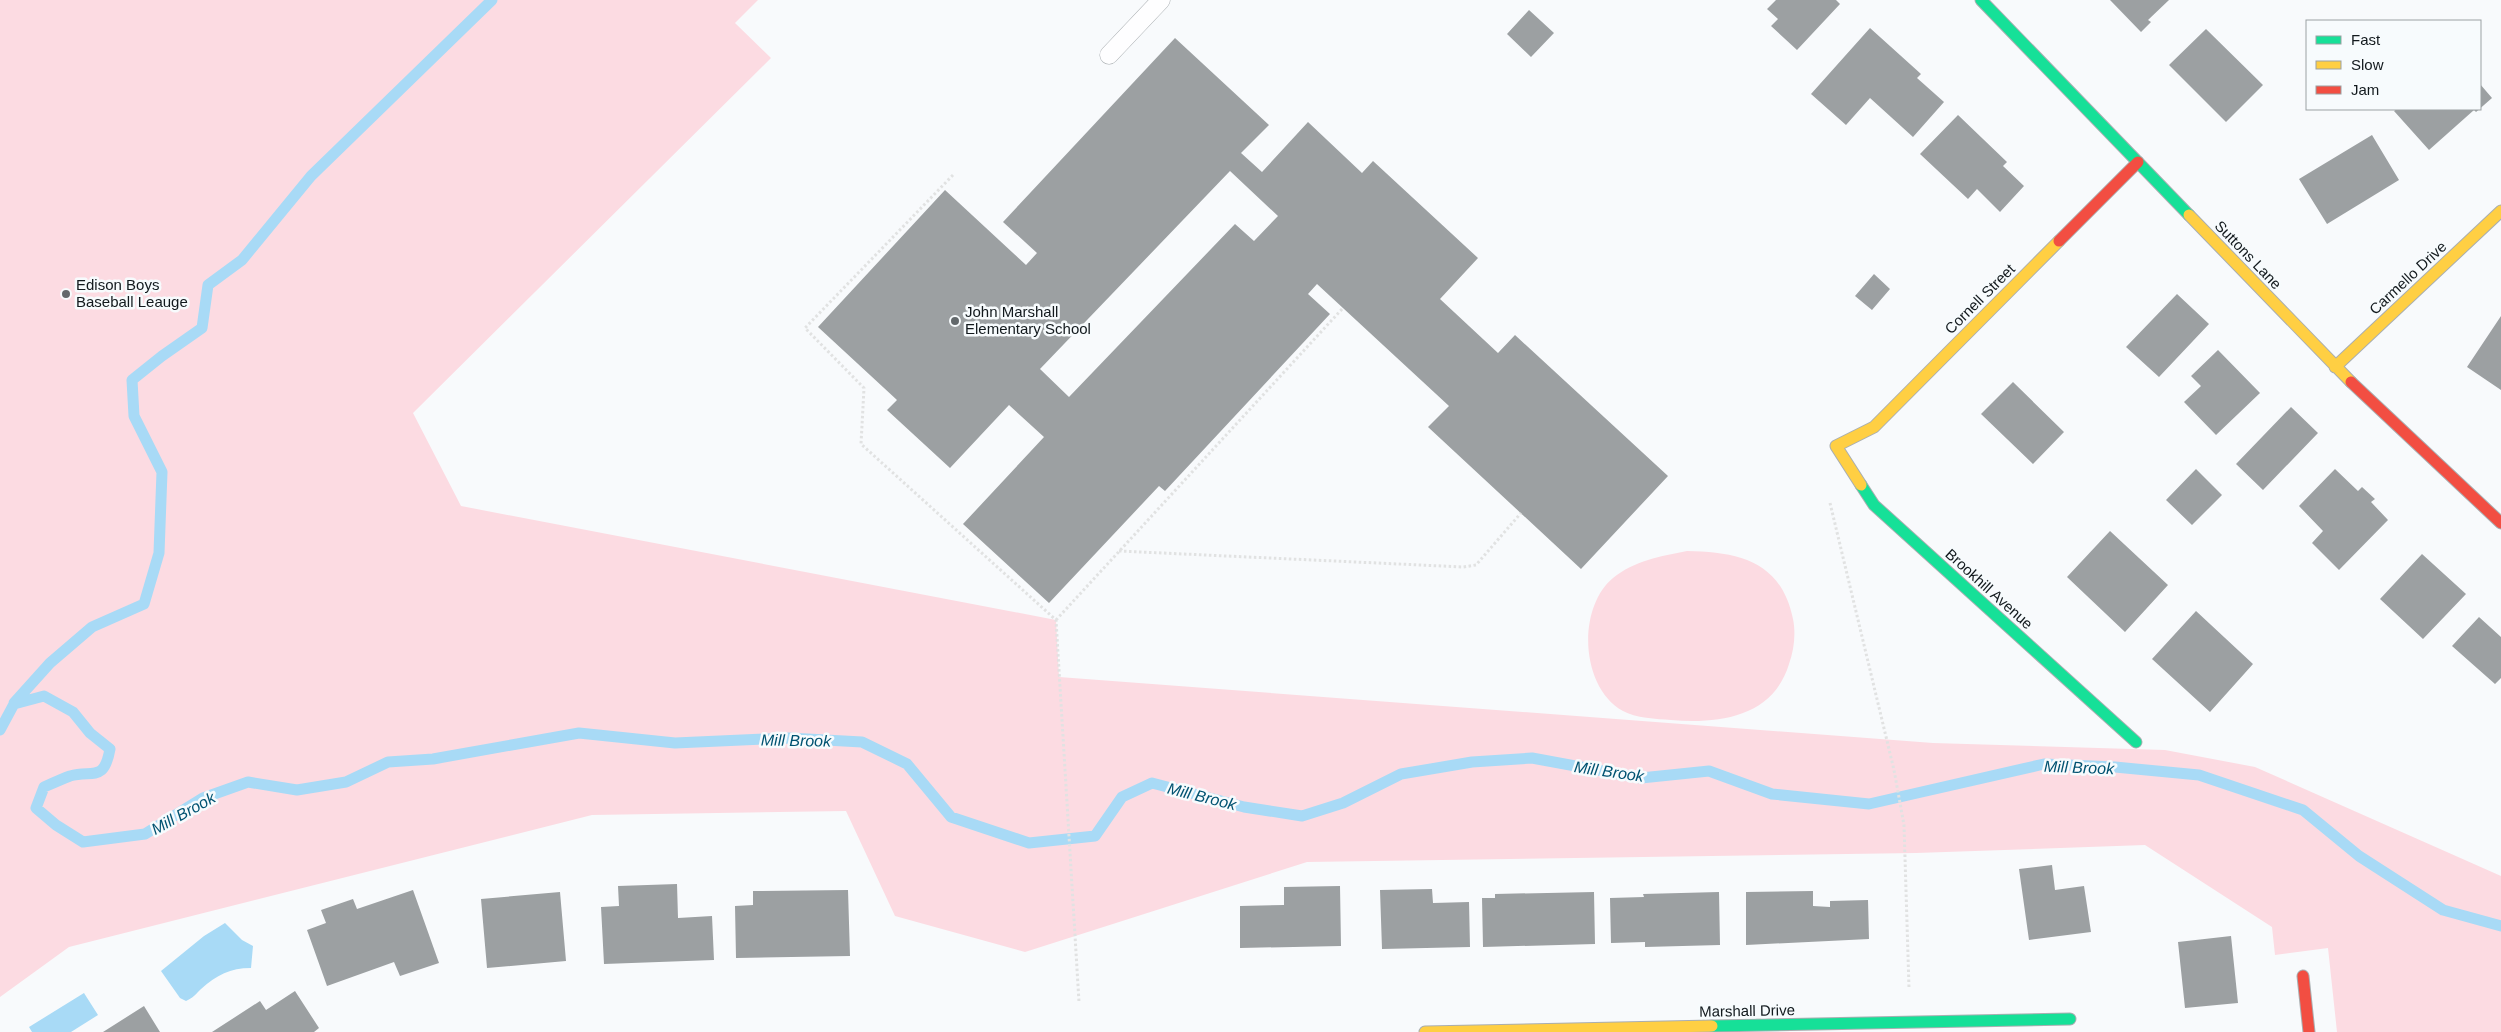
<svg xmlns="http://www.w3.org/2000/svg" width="2501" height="1032" font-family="Arial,sans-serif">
<rect width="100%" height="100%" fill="#f8fafc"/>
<path fill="#fcdbe2" d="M0 0H758L735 23 771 58 413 413 461 506 1056 620 1059 677 1933 743 2165 750 2255 767 2501 876V1032H2337L2328 948 2275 955 2272 927 2145 845 1916 853 1307 862 1025 952 895 916 846 811 592 815 69 947 0 997Z
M1687 551C1739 552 1781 561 1793 619 1796 634 1794 650 1789 664 1773 717 1719 724 1671 720 1657 719 1635 718 1623 711 1580 687 1577 608 1613 578 1634 561 1661 556 1687 551Z"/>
<path fill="#a8daf6" d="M225 923 242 940 253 946 251 968C230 968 217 975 201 989 196 994 193 998 186 1001L180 998 161 971 204 936Z
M84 993 98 1015 71 1032H32L29 1027Z"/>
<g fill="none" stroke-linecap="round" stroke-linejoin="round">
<path stroke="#a8daf6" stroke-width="11" d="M14 703 50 663 92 627 144 604 159 553 162 472 134 416 132 380 162 356 202 328 208 285 242 260 311 176 492 0
M0 730 14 704 44 696 73 712 90 733 110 749C104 782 94 770 70 776 62 779 53 783 44 787L36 808 56 825 83 842 145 834 203 798 248 782 297 790 346 782 388 762 433 759 579 733 675 743 789 738 862 742 907 764 951 817 1029 843 1095 836 1122 797 1152 783 1244 807 1302 816 1343 803 1401 774 1472 762 1532 758 1641 778 1709 771 1772 794 1869 804 2044 764 2115 767 2199 775 2303 810 2359 856 2443 910 2501 926"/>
</g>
<path fill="#9ca0a2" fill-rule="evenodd" d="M1776 0H1836L1840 4 1797 50 1771 26 1778 19 1767 9Z
M2110 0H2169L2148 20 2151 22 2141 32Z
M1529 10 1554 33 1531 57 1507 34Z
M1870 28 1921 74 1917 78 1944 102 1913 137 1870 98 1846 125 1811 94Z
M2206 29 2263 85 2226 122 2169 65Z
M1175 38 1269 125 1241 153 1262 172 1308 122 1362 173 1373 161 1478 258 1440 299 1498 353 1515 335 1668 476 1581 569 1428 427 1449 406 1317 284 1308 294 1330 314 1165 491 1159 486 1049 603 963 524 1044 437 1009 405 950 468 887 410 897 400 818 327 945 190 1026 265 1037 253 1003 222ZM1230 171 1278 216 1254 241 1235 224 1069 397 1040 369Z
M2480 84 2492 98 2476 112 2474 110 2429 150 2394 111 2397 109H2480Z
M1958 115 2007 162 2003 166 2024 186 2000 212 1977 189 1968 199 1920 154Z
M2372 135 2399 180 2327 224 2299 179Z
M1874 274 1890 289 1872 310 1855 296Z
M2177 294 2209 324 2159 377 2126 347Z
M2501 316V390L2467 367Z
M2218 350 2260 393 2216 435 2184 402 2201 386 2191 376Z
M2013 382 2064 432 2033 464 1981 414Z
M2291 407 2318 433 2263 490 2236 464Z
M2196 469 2222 495 2192 525 2166 500Z
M2335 469 2358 491 2362 487 2375 499 2371 502 2388 520 2339 570 2312 543 2323 531 2299 506Z
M2110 531 2168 585 2125 632 2067 577Z
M2422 554 2466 594 2423 639 2380 599Z
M2196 611 2253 664 2210 712 2152 659Z
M2479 617 2501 637V678L2495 684 2452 646Z
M2052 865 2055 890 2084 886 2091 932 2029 940 2019 869Z
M677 884 678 918 712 916 714 960 604 964 601 907 619 906 618 886Z
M1340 886 1341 946 1240 948V906L1284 905V887Z
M1432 889 1433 903 1469 902 1470 947 1382 949 1380 890Z
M413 890 439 963 400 976 394 962 327 986 307 930 326 923 321 910 353 899 357 909Z
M848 890 850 956 736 958 735 906 753 905V891Z
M1813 891V906L1830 907V901L1868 900 1869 939 1746 945V892Z
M560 892 566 961 487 968 481 899Z
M1594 892 1595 944 1483 947 1482 898H1495V894Z
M1719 892 1720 945 1645 947V942L1611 943 1610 898 1644 897 1643 894Z
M2231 936 2238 1003 2185 1008 2178 942Z
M295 991 319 1028 314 1032H212L260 1001 266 1010Z
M144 1006 160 1032H103Z"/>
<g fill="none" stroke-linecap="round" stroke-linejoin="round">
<g stroke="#a9aeb1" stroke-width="19">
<path id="lane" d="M1109 55 1161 0"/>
</g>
<g stroke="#a9aeb1" stroke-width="13">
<path id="fast" d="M1981 0 2189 215
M1861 485 1874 505 2136 742
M1712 1026 2070 1019"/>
</g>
<g stroke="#a9aeb1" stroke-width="13">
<path id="slow" d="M2189 215 2351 382
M2335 367 2501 211
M1861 485 1836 446 1874 427 2059 241
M1425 1032 1712 1026"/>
</g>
<g stroke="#a9aeb1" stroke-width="13">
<path id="jam" d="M2059 241 2138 162
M2351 382 2501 523
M2303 976 2309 1032"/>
</g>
<path stroke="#e1e2e2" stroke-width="3" stroke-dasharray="2.5 2.5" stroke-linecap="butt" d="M953 175 805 328 864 388 861 444 1056 620 1079 1002
M1830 503 1894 770 1904 825 1909 988
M1119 551 1463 567 1476 565 1521 513
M1056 620 1343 308"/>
<use href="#lane" stroke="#fefeff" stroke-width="18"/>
<use href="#fast" stroke="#16e098" stroke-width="11"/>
<use href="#slow" stroke="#ffcf43" stroke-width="11"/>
<use href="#jam" stroke="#f24e42" stroke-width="11"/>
</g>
<g fill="#62686b" stroke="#f7fbfd" stroke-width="2">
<circle cx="66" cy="294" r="5"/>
<circle cx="955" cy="321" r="5"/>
</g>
<g text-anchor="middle" stroke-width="5" stroke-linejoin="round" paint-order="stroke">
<g font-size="15" fill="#12191d" stroke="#f7fbfd">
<text transform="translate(2248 255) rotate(46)" y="5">Suttons Lane</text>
<text transform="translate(2408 278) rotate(-43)" y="5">Carmello Drive</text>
<text transform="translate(1980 299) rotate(-45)" y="5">Cornell Street</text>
<text transform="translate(1989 589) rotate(42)" y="5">Brookhill Avenue</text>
<text transform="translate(1747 1011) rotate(-1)" y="5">Marshall Drive</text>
</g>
<g font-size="15" fill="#12191d" stroke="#f7fbfd" text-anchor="start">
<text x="76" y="290">Edison Boys<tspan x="76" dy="17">Baseball Leauge</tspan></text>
<text x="965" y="317">John Marshall<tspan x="965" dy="17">Elementary School</tspan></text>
</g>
<g font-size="16" font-style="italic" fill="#005271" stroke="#f7fbfd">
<text transform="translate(796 740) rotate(1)" y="6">Mill Brook</text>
<text transform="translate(2079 767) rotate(2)" y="6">Mill Brook</text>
<text transform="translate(1609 771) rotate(8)" y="6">Mill Brook</text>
<text transform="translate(1202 796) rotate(14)" y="6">Mill Brook</text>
<text transform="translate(183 813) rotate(-29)" y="6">Mill Brook</text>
</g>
</g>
<rect x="2306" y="20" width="175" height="90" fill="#f7fbfd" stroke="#9ba1a3"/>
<rect x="2316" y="36" width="25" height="8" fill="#16e098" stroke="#9ba1a3"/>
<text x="2351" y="45" font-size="15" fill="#12191d">Fast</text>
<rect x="2316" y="61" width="25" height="8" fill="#ffcf43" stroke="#9ba1a3"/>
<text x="2351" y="70" font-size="15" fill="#12191d">Slow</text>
<rect x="2316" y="86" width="25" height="8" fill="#f24e42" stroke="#9ba1a3"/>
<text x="2351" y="95" font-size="15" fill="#12191d">Jam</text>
</svg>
